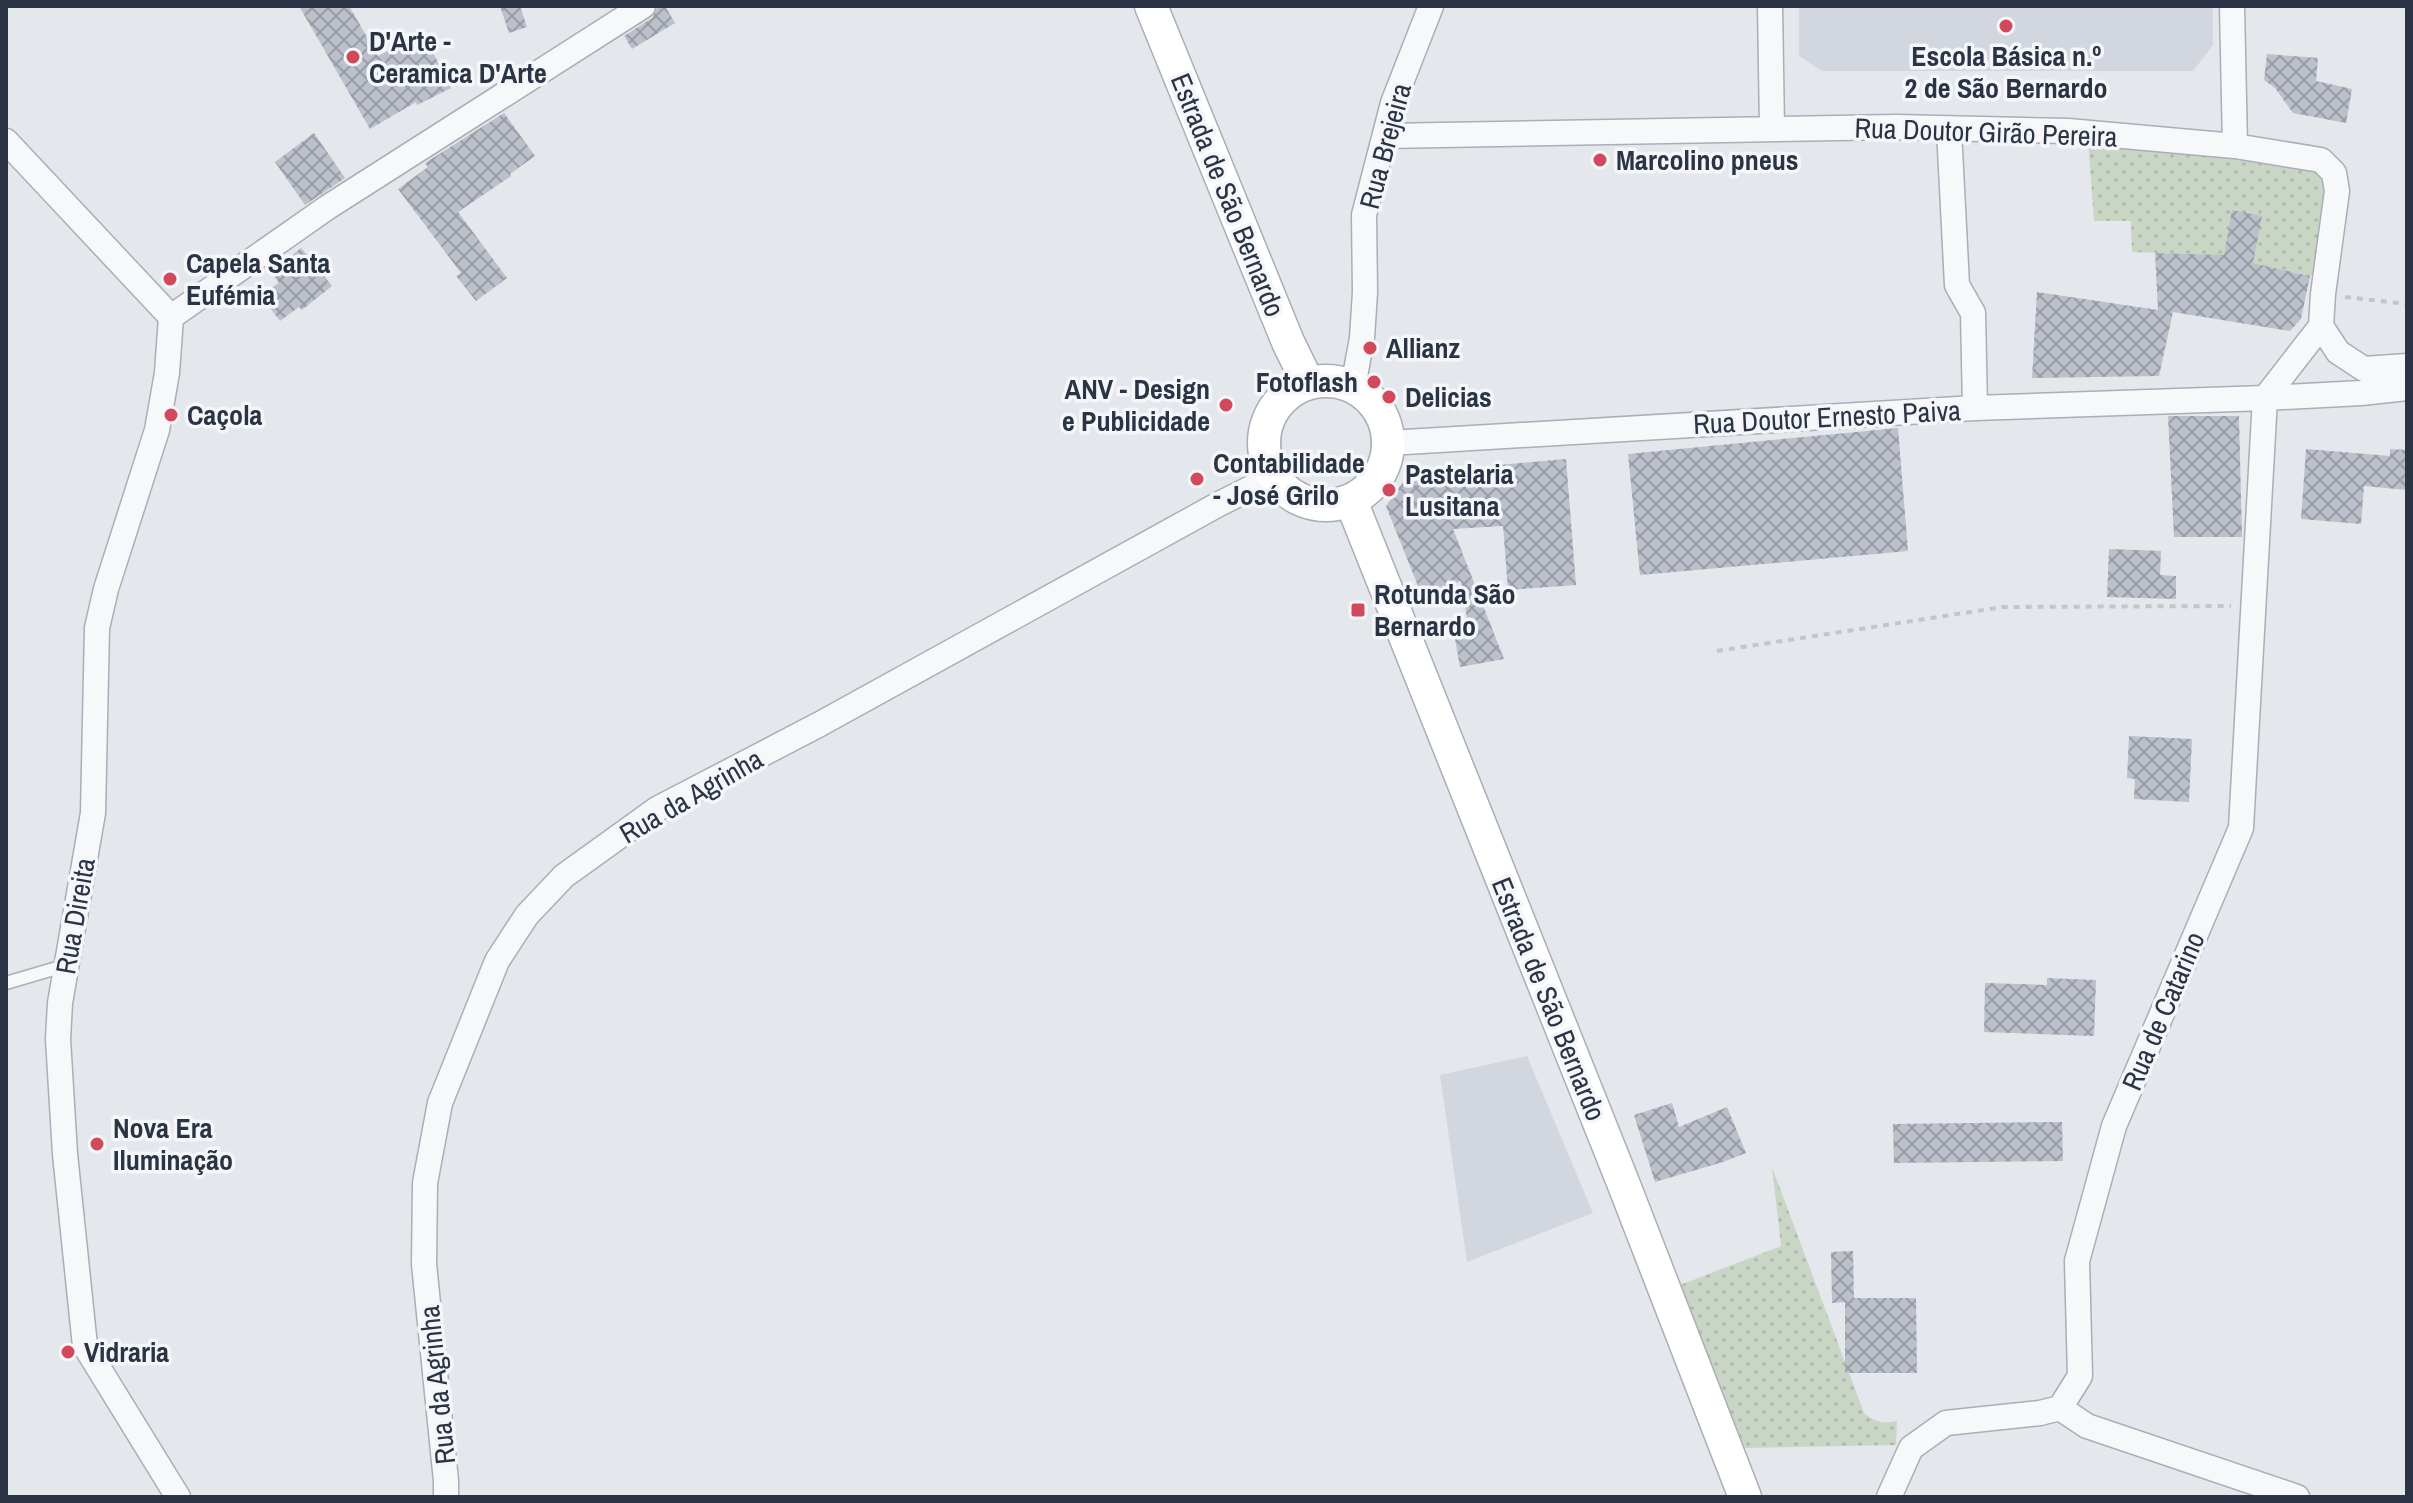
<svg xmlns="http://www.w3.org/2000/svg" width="2413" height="1503" font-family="'Archivo Narrow',sans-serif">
<defs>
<pattern id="grass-dots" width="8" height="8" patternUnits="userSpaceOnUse" patternTransform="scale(2)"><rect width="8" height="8" fill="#c9d6c5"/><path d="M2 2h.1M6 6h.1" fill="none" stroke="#adb8ab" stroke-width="1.8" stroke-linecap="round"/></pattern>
<pattern id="building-cross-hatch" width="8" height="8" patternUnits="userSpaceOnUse" patternTransform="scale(2)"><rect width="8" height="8" fill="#bbc0ca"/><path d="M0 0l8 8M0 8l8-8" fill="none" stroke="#989da6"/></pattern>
</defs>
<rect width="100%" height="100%" fill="#e4e7ec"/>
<path fill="#d2d6de" d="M1799 6H2213V45L2193 71H1822L1799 56Z
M1527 1056 1593 1213 1467 1262 1440 1075Z"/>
<path fill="url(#grass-dots)" d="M2088 140 2314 166 2331 184 2312 276 2217 255 2132 252 2131 221H2094Z
M1772 1167 1864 1413C1875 1422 1882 1424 1897 1421L1896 1445 1745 1448 1675 1287 1781 1246Z"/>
<path fill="url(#building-cross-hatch)" d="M299 6H349L378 56 423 33 451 88 417 105 416 102 370 129Z
M500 6H520L527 27 509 33Z
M658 6H665L675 23 632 49 624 36 652 18Z
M2267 54 2318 58 2316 81 2352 89 2346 123 2293 113 2275 88 2264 80Z
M504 113 535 156 510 174 511 176 458 212 507 278 476 301 456 276 461 273 398 189 428 167 425 163Z
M314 133 345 178 305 205 275 162Z
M2232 210 2262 216 2253 263 2310 276 2301 319 2290 331 2173 312 2159 376 2032 378 2037 292 2158 310 2155 253 2224 255Z
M301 248 332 286 302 310 299 307 280 321 261 296 279 283 271 272Z
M2168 416H2239L2242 537H2174Z
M1898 428 1908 551 1640 575 1628 454Z
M2306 449 2390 456V449L2407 450V490L2364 486 2361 524 2301 519Z
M1566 459 1576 585 1508 590 1503 526 1453 529 1504 659 1460 667 1453 628 1468 625 1461 581 1422 596 1386 506 1403 482 1499 476V465Z
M2109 549 2161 551 2160 575 2176 576V599L2107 597Z
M2129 736 2192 739 2189 802 2134 799 2135 779 2127 778Z
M2047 978 2096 980 2094 1036 1984 1032 1985 983 2047 985Z
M1672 1103 1679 1127 1727 1107 1746 1153 1723 1162 1655 1182 1634 1115Z
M2062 1122 2063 1161 1894 1163 1893 1124Z
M1853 1251 1854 1298H1916L1917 1373H1845V1302L1832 1303 1831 1252Z"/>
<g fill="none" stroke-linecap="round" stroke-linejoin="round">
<g stroke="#a9aeb7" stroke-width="15">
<path id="service" d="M6 983 67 965"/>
</g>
<g stroke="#a9aeb7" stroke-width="27">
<path id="minor" d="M1770 6 1772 129
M2232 6 2235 146
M1949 130 1957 285 1973 313 1975 408
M1385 136 1896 127 2068 131 2235 146 2321 160 2334 173 2337 191 2323 294 2321 326 2265 398
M6 141 171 317
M171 317 167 373 157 430 106 589 97 628 93 813 60 1003 58 1039 65 1154 85 1346 178 1497
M171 317 328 207 643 6
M2321 326 2338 352 2364 369 2407 366
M1353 387 1362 338 1365 292 1364 215 1393 103 1431 6
M1389 443 1975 408 2265 398 2361 393 2407 388
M2060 1408 2087 1426 2297 1497
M446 1497V1481L424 1264 425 1183 440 1103 497 961 527 915 564 876 657 809 820 724 1219 504 1273 477
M1889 1497 1911 1448 1946 1423 2040 1413 2060 1408 2080 1376 2077 1261 2114 1126 2241 828 2265 398"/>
</g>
<g stroke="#a9aeb7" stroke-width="35">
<path id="secondary" d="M1151 6 1288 342 1308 383
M1264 443a62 62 0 1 1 124 0a62 62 0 1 1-124 0Z
M1351 501 1624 1185 1745 1497"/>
</g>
<path stroke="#c2c5cb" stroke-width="4" stroke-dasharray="6 6" stroke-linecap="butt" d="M2345 297 2407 304
M1717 651 2003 607 2231 606"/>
<use href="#service" stroke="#f7f8fa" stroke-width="12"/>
<use href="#minor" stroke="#f7f8fa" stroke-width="24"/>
<use href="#secondary" stroke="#fff" stroke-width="32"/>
</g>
<g fill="#d1495b" stroke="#f4f6f9" stroke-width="3">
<circle cx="2006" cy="26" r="8"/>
<circle cx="353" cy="57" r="8"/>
<circle cx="1600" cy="160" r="8"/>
<circle cx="170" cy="279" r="8"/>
<circle cx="1370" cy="348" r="8"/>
<circle cx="1374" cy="382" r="8"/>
<circle cx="1389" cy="397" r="8"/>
<circle cx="1226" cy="405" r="8"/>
<circle cx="171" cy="415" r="8"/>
<circle cx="1197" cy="479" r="8"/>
<circle cx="1389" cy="490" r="8"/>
<rect x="1350" y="602" width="16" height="16" rx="4"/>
<circle cx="97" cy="1144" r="8"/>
<circle cx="68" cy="1352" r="8"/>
</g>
<g text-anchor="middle" stroke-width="7" stroke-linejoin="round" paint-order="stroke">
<g font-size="28" font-weight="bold" fill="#2b3445" stroke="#f4f6f9" text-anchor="start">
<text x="369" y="51">D'Arte -<tspan x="369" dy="32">Ceramica D'Arte</tspan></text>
<text x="2006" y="66" text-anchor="middle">Escola Básica n.º<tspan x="2006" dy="32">2 de São Bernardo</tspan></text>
<text x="1616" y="170">Marcolino pneus</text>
<text x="186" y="273">Capela Santa<tspan x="186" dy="32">Eufémia</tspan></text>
<text x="1386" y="358">Allianz</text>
<text x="1358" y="392" text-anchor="end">Fotoflash</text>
<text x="1210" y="399" text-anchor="end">ANV - Design<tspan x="1210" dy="32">e Publicidade</tspan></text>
<text x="1405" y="407">Delicias</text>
<text x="187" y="425">Caçola</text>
<text x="1213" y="473">Contabilidade<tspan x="1213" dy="32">- José Grilo</tspan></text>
<text x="1405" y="484">Pastelaria<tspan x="1405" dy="32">Lusitana</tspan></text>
<text x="1374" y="604">Rotunda São<tspan x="1374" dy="32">Bernardo</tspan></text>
<text x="113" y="1138">Nova Era<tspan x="113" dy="32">Iluminação</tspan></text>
<text x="84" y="1362">Vidraria</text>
</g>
<g font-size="28" fill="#2b3445" stroke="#f4f6f9">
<text transform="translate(1986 132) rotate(2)" y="10">Rua Doutor Girão Pereira</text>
<text transform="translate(1385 146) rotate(-75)" y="10">Rua Brejeira</text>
<text transform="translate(1228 195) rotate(68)" y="10">Estrada de São Bernardo</text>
<text transform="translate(1827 417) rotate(-3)" y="10">Rua Doutor Ernesto Paiva</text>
<text transform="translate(691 796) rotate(-30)" y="10">Rua da Agrinha</text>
<text transform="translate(75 916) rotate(-80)" y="10">Rua Direita</text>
<text transform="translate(1549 999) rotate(68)" y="10">Estrada de São Bernardo</text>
<text transform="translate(2163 1011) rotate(-67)" y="10">Rua de Catarino</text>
<text transform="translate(437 1385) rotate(-96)" y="10">Rua da Agrinha</text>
</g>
</g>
<rect width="2413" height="1503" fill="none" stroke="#2b3445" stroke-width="16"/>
</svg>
